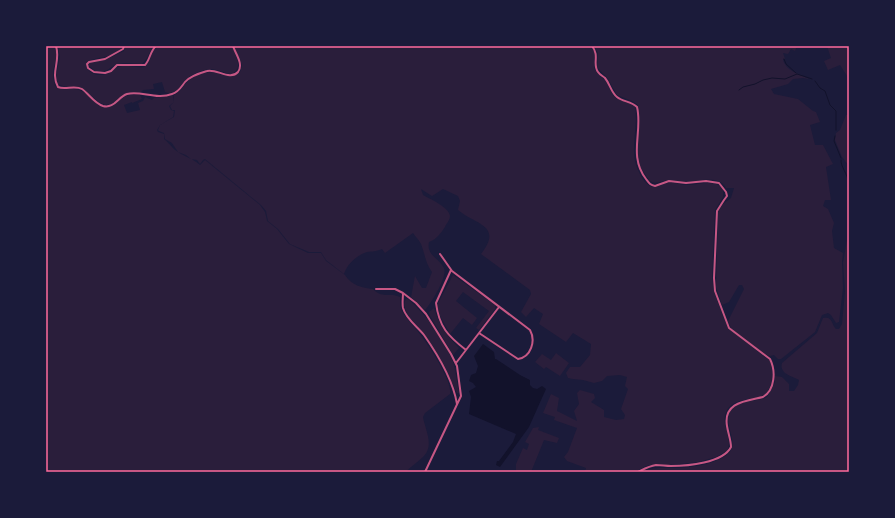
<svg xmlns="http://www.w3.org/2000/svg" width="895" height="518" font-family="Commissioner,sans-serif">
<rect width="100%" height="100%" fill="#1b1b3a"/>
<path fill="#2a1e3b" d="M46 46 55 47 57 57 53 70V77L55 86C63 92 71 87 79 90 90 93 96 109 108 107 116 106 118 100 124 97 129 94 134 95 140 95L142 99 132 103V102L124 105 127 113 140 110 138 103 143 101 145 97 152 100 154 98 173 95 174 102 169 106 171 110 174 111 173 117 160 125 157 130 158 132 164 134V139C170 144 173 149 178 152 185 157 194 159 200 165L205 160 260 205 265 212 267 221 277 229 289 244 308 253H321L326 261 345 275C351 285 362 288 373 289 382 299 389 292 400 297 400 302 400 308 403 313 408 321 416 328 422 337 430 347 453 383 450 394L425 413 423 417C425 430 435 445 423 457 418 462 411 466 406 472H46Z
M58 46H123C113 59 98 56 86 62V66C90 75 101 78 110 72 114 69 116 67 122 66 129 65 137 68 144 67 152 60 150 49 161 46H232C235 55 244 68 232 74 227 74 225 72 220 71 210 67 201 70 192 75 183 80 177 97 165 92L162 82 153 84 154 89 143 90 141 92 127 93 112 104 105 105 99 102 80 87H66L58 84 56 76 60 57Z
M125 46H153L147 58 142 64C134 64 126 62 119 64 108 66 111 73 95 71L89 66V64L91 62 105 60 124 51Z
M234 46H590L595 53 594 68 599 75 605 80 613 95 616 98 634 105 635 107C639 128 628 152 639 172 642 179 648 188 656 187 661 186 664 183 668 183 673 182 679 184 684 185 697 186 711 178 723 188V197L715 210 712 277 714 292 728 328 770 361C774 371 773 386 765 395 753 401 735 397 727 410 719 423 734 438 727 451L716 457 698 462 671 465H650L646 466 635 472H585L586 468 567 461 564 457 568 452 577 428 554 420 555 417 543 413 551 394 559 398 557 411 577 421 574 411 579 404 577 393 580 390 594 394 595 398 591 402 604 410V417L616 420 624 419 625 415 621 409 628 389 625 386 627 377 620 375 607 376 602 381 594 383 583 380 573 379 568 378 566 373 570 367H580L590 355 591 344 573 333 566 342 539 324 543 314 534 308 526 317 521 312 531 294 530 290 481 254C504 225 474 224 458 210L460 201 458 196 443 189 432 196 421 189 423 195C430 199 449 207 450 216 450 220 446 224 445 227 440 234 437 239 429 242 426 255 439 258 444 268 448 276 431 304 425 310L411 297 415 276 422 288H426L432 272C425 262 425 254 421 244 419 240 415 236 413 233L385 253 382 249C375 252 373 251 367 252 357 255 347 264 344 274L326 260 321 252H309L290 244 278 229 268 221 266 211 261 205 205 159 203 160 200 164 197 160 191 159 186 155 178 152 172 143 165 139 164 133 159 131 158 130 160 125 174 117 175 110H172L170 106 174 102V95C180 92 182 88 185 84 189 79 198 74 204 73 218 69 226 81 240 72L242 65Z
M594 46H797L795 51 791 49 788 54 783 53 785 59H783C785 71 800 74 809 79L803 78 793 79 788 84 771 89 774 94 798 99 813 111 816 112 820 122 810 125 815 145H823L833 164 826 167 831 200H825L823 206 828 209 834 223 832 231 834 248 843 253 842 262 843 288 839 322 836 323 831 315 828 313 822 315 815 332 781 359H778L774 355 770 356 766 355 732 330 728 321 744 289 742 285H739L729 302 722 305 716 287 718 211 723 204 731 198 734 188H726C719 174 697 182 685 182 680 182 675 180 670 180 662 180 655 186 649 180L639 165 638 160V105L632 101 617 95 608 79 597 67 598 53Z
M827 46H849V79L840 65 828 70 824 61 831 58Z
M846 115H849V166L842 157 835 140 836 133 840 130Z
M847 240 849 242V472H641C651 467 660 468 671 468 688 468 710 466 725 456 745 444 716 419 735 406 744 400 758 402 767 397L775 382V376L782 377 789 384V391H794L798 385 799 380C792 376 779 374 782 363L817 333 823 318C833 316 831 324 836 329H839L842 324 845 291 843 263Z
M453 275 495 305V309L479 330 476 328 489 311 463 292 456 301 477 318 472 325 463 318 450 334 440 316 437 305Z
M406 299H408C424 313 447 341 453 362 456 372 457 382 459 393H457C447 373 437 354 425 335 419 326 410 321 406 311 404 306 404 303 406 299Z
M434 308C439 325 447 336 459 348L453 355 430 316 429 312Z
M556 353 569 363 560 376 546 367 544 369 535 362 542 354 551 360Z
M539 427 538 430 559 438 557 443 544 440 531 472H516V464L523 448 527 450 529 444 525 442 533 428Z"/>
<path fill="#12122b" d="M483 344 494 352 495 359H496L520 375 530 380V385L533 388 537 389 542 386 546 389 529 427 500 467 496 465 497 461H499L513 442 516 434 469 414 471 397 469 391 476 387 473 383 469 381 471 375 476 373 478 366 474 356Z"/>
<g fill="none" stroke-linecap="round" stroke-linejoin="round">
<path stroke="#12122b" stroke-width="1" d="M784 59 786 64 796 73
M815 81 820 88 825 91 830 105 836 111V130
M739 90 743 87 755 84 763 80 772 78 785 79 797 74 812 79
M835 136 834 141 841 158
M841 160C840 166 848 174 849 184
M849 189V187"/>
<path stroke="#c65784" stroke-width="2" d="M56 46C61 62 50 72 58 87 65 90 75 85 82 89 89 94 94 103 103 106 114 109 118 97 127 94 140 90 156 100 172 94 179 92 181 87 185 82 190 76 200 73 207 71 216 68 230 81 238 72 244 64 235 53 233 46
M124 46 123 49 105 59 89 62 87 64 88 68 94 72 105 73 111 71 117 65H145C150 60 150 51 156 46
M592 46C600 56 592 64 598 72 600 75 603 76 605 78 610 84 611 92 617 97 623 102 631 101 637 107 643 131 628 156 646 179 649 183 650 185 655 186L669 181 686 183 706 181 719 183 726 192 727 196 724 200 717 211 714 278 715 291 729 328 770 359C776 371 775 390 763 397 746 401 723 402 727 426 728 433 731 440 731 447 723 463 687 466 671 466 666 466 661 465 656 465 649 466 644 469 638 472
M440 254 452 271 530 330C536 341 531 357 518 359L479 333
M451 270 436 303C439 327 448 336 466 350
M376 289H395L403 293 416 303 426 314 451 354 457 366 461 396 425 472
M403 293C403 298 402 303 403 308 406 319 417 326 424 335 438 355 453 380 457 404
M456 363 499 307"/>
</g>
<rect width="895" height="518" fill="none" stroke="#1b1b3a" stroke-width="94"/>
<rect x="47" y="47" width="801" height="424" fill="none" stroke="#ff6b9d" stroke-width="1.5"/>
</svg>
